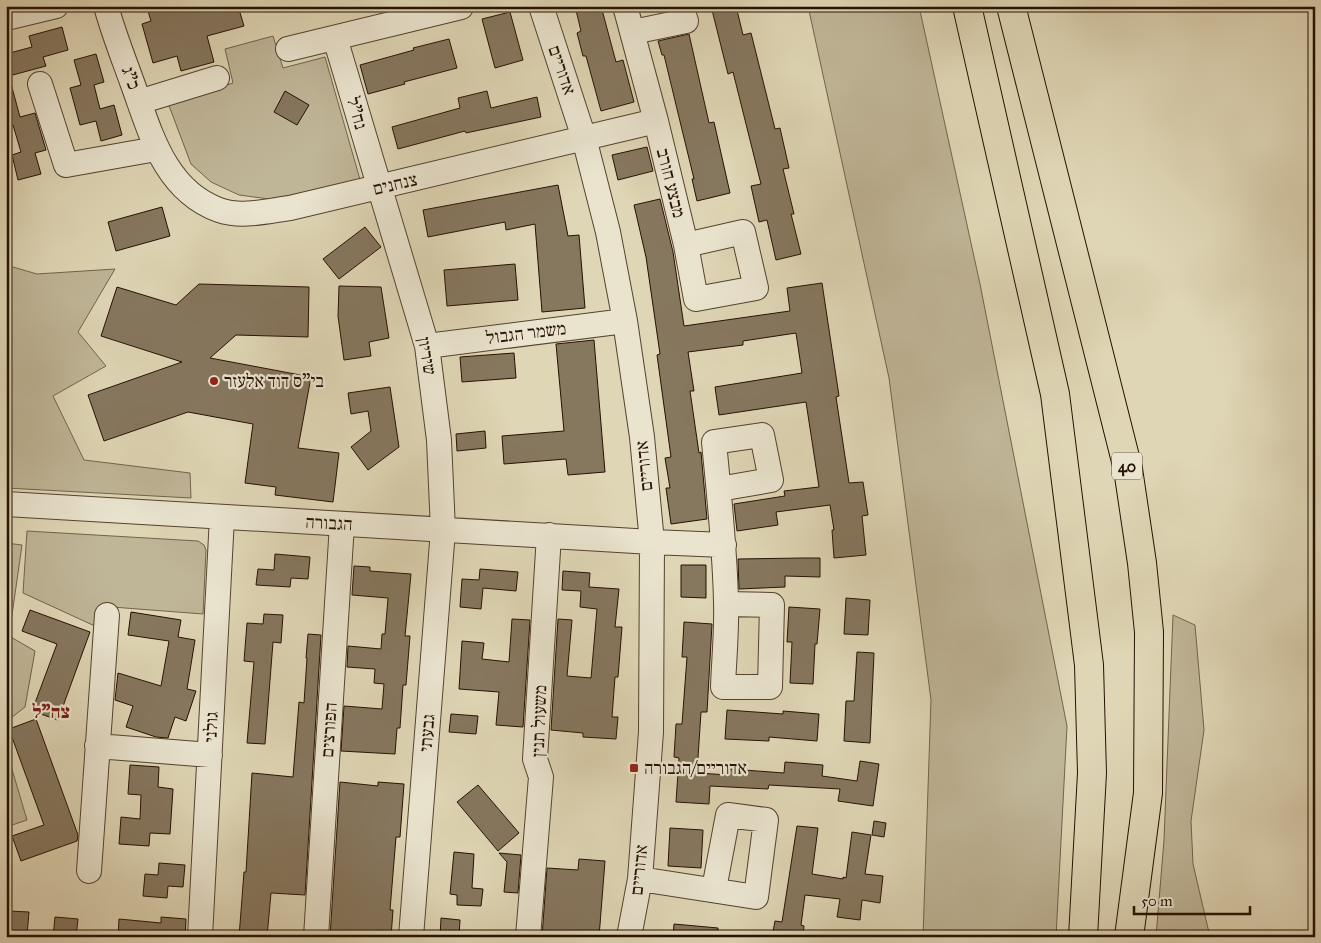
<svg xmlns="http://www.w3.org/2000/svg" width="1321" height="943" font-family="'IM FELL Great Primer','Frank Ruhl Libre',serif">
<rect width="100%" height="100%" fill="#dfd6b5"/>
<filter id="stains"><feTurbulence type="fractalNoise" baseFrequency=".004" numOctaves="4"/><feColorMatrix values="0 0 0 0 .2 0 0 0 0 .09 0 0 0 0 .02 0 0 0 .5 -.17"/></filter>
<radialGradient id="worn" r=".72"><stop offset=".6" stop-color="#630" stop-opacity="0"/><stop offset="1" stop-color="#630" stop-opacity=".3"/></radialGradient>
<path fill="#bfb597" stroke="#72634c" d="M808 6H919L980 284 1067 726 1056 937H923L931 700 889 378Z
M273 36 283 68 325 57 361 183 269 199 239 195 211 182 191 164 168 103 233 83 225 49Z
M6 265 37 274 115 269 78 332 106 366 53 396 84 460 190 473 191 498 6 488Z
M27 531 198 541 204 545 206 550 203 614 99 606 97 627 23 593Z
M6 543 22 545 9 636 35 651 25 707 6 722Z
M1173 615 1195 625 1204 730 1191 821 1193 864 1210 937H1156L1164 840Z
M6 749 27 820 6 827Z"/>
<path fill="#86775f" stroke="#251102" d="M167 6H192L194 12 217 6H238L244 26 207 36 214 62 181 71 177 56 153 63 142 24 151 21 148 11Z
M575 6H601L616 62 623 60 634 102 601 111 586 56H583L577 33 581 31Z
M711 6H736L743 35 751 33 775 129 780 128 789 168 783 169 794 214H791L801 254 776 260 767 220 759 222 751 186 761 184 733 72 728 74Z
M510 12 523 60 495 68 482 19Z
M62 27 68 50 43 57 46 66 9 76 6 65V54L32 47 29 36Z
M689 34 709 123 714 122 730 193 697 201 692 179H694L677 109 664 55H662L658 41Z
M449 39 457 68 404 82 405 84 368 94 360 65 414 50 413 48Z
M96 54 104 82 94 85 100 109 114 105 122 135 101 141 96 121 80 125 70 88 81 85 74 60Z
M6 80H10L20 117 35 113 46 150 35 153 41 174 18 180 12 155 21 152 13 125 6 127Z
M285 91 309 105 297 125 274 112Z
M487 91 491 108 537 97 541 117 466 133 465 131 398 149 392 127 460 108 458 98Z
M647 147 653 171 618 180 612 155Z
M558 185 568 236 579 235 585 308 542 312 535 224 506 230 505 222 428 237 423 210Z
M660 199 673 252 684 326 790 311 787 288 822 283 839 396 836 397 849 483 863 482 868 515 862 516 866 555 834 558 832 530H834L830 505 776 512 778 525 737 531 734 504 785 496 784 491 819 487 806 402 719 415 715 387 802 373 796 333 743 341V345L688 352 694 391H690L699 453 701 452 707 519 671 524 666 488H670L665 458 671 457 657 355 660 354 646 257 634 205Z
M162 207 170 236 116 251 108 222Z
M365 227 381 247 339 279 323 259Z
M515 264 518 300 447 306 444 270Z
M199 284 309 287 308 337 236 335 210 358 311 377 298 448 339 453 333 502 275 495 276 487 245 483 253 424 188 412 104 441 88 395 182 362 101 336 117 287 176 305Z
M339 286 381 287 389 338 369 342 371 356 344 360 338 316Z
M594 340 605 472 568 475 566 459 504 464 502 436 564 431 556 344Z
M514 353 516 378 462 382 460 357Z
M390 387 399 447 368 470 351 447 371 431 368 411 351 414 348 393Z
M485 431 486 448 457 451 456 434Z
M275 554 310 557 308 579 291 578 290 587 256 585 258 569 274 570Z
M802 558H820V577L785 576V587L739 589 738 559Z
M681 565H706V598L681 597Z
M354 566 370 567V571L411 574 405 636H410L406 685H403L400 728H397L395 754 341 751 344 706 382 709 384 684 374 683 375 669 347 667 348 646 381 649 382 634H385L388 598 352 595Z
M480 569 518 572 516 591 483 588 481 609 460 607 462 579 479 580Z
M563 571 590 573 589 587 619 589 615 627H622L618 677H615L612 717H618L616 739 583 737V733L551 730 558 619 572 620 567 676 591 678 597 609 580 607 581 591 562 590Z
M846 598 870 600 868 635 844 634Z
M789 607 820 609 817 644H815L813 684 790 683 792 642H787Z
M30 610 90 632 58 720 32 711 57 644 22 631Z
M131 612 181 620 178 637 195 640 187 689 196 691 186 721 175 717 168 738 156 737 126 727 133 706 115 700 118 673 161 686 169 641 128 635Z
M264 614 283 615 281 643 273 642 265 744 247 743 254 662 244 661 247 623 263 624Z
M512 619 530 620 523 727 496 725 499 692 459 689 462 641 484 643 482 659 509 662Z
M684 622 712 624 707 712H701L697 773 729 775 730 769 784 773 785 762 823 765 822 776 857 781 860 761 879 764 873 806 838 801 840 789 769 785 768 789 710 786 709 804 676 802 679 758 674 757 676 724H682L687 657H682Z
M308 634 321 635 305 895 271 893 267 937H239L244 872H246L252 773 293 777 299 702 304 703 307 658H306Z
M857 652 874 653 870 743 844 741 846 701H854Z
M727 710 783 714V711L819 714 817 741 769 737V741L725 739Z
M451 714 478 716 476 734 449 732Z
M36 719 78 835 77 841 21 861 12 836 44 825 9 729Z
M130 765 159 767 158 787 173 789 170 834 150 833 149 846 119 844 121 817 140 819 141 795 128 794Z
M340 782 378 786V782L404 784 400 837H396L390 910H393L391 937H330Z
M478 785 519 833 498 851 457 802Z
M874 821 886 823 884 837 872 835Z
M797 826 818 828 812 874 843 879V877L846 878 852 832 871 835 865 874 883 876 880 903 862 900 860 920 837 917 840 899 805 895 801 925 804 926 803 937H772L775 921 782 922Z
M670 828 703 830 701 868 668 866Z
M454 852 474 854 472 888 483 889 481 906 457 905V895L450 894Z
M499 853 521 855 518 893 504 892 507 862Z
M579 859 605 861 599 937H542L547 868 578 870Z
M159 863 185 865 183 887 168 886 167 898 143 896 145 874 158 875Z
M9 911 29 912 27 935 7 933Z
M55 917 78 919 76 937H53Z
M161 917 186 919 185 937H118L119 919 161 923Z
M441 918 460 920 459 937H440Z
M674 924 718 928V937H673Z"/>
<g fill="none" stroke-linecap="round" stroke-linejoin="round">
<g stroke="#54422f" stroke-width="26">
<path id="minor" d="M106 6C113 32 123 57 132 82 150 131 164 190 219 210 241 218 268 211 290 208L656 121
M541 6 584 138 608 232 625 321 642 437 652 542 651 732 640 879 629 937
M625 6 656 121 686 245 696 299 756 288 743 232 686 245
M6 18 56 6
M633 32 686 21 681 6
M335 38 427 346 439 440 443 530 411 937
M288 49 461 7
M40 84 66 165 156 149
M139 102 217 78
M427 346 625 321
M719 489 771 480 762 435 714 442C719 495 725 549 726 602 727 630 724 659 723 687H770L772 605 726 604
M6 504 652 542 724 545
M97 746 210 755
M89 871 107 615
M640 879 756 897 766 820 728 815 714 889
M200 937 222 517
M316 937 342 524
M528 937 541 777 535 759 549 535"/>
</g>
<g stroke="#251102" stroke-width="30">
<path id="highway" d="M967 6 1055 394 1089 665 1092 773 1083 937
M1011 6 1128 469 1142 563 1149 632 1148 793 1129 937"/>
</g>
<use href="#minor" stroke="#eae4cf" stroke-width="24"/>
<use href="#highway" stroke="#dfd6b5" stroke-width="28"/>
</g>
<g fill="#8f2418" stroke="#eae4cf" stroke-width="2">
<circle cx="214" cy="381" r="5"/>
<rect x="629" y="763" width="10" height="10" rx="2.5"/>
</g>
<g text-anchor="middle" stroke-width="4.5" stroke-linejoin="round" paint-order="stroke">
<rect fill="#eae4cf" stroke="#605040" stroke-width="1" x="1112" y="452.5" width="30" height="27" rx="4"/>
<g font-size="16" font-weight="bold" fill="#251102">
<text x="1127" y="472">40</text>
</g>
<g font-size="18" fill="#251102" stroke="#eae4cf">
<text transform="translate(562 70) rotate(71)" y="6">אדוריים</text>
<text transform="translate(131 78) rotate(70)" y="6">כ"ג</text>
<text transform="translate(357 113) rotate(74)" y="6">נח"ל</text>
<text transform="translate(671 183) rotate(76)" y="6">מבצע חורב</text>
<text transform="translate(395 184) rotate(-13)" y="6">צנחנים</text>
<text transform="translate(526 333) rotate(-7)" y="6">משמר הגבול</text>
<text transform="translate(427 356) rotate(80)" y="6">שיריון</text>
<text transform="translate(644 466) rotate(-96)" y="6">אדוריים</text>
<text transform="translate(329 523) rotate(3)" y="6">הגבורה</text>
<text transform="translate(539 721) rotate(-88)" y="6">משעול תנין</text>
<text transform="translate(211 727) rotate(-87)" y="6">גולני</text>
<text transform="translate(329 730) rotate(-86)" y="6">הפורצים</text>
<text transform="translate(427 733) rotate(-85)" y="6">גבעתי</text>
<text transform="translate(639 870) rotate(-84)" y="6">אדוריים</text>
</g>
<g font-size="18" fill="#251102" stroke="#eae4cf" text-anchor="start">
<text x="224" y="387">בי"ס דוד אלעזר</text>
<text x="644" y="774">אדוריים/הגבורה</text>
</g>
<g font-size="19" font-weight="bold" fill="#7a1f14" stroke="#eae4cf">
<text x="51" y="718">צה"ל</text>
</g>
</g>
<rect width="1321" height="943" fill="none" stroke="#dfd6b5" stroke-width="25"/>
<rect x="8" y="8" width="1306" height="928" fill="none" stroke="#251102" stroke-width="2.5"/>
<rect x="12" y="12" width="1296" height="918" fill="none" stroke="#251102"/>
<path d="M1134 906v8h116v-8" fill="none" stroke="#251102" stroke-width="2.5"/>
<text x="1141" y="906" font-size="15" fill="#251102" stroke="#eae4cf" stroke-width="4" paint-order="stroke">50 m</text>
<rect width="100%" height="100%" filter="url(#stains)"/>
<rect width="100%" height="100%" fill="url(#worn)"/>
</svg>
